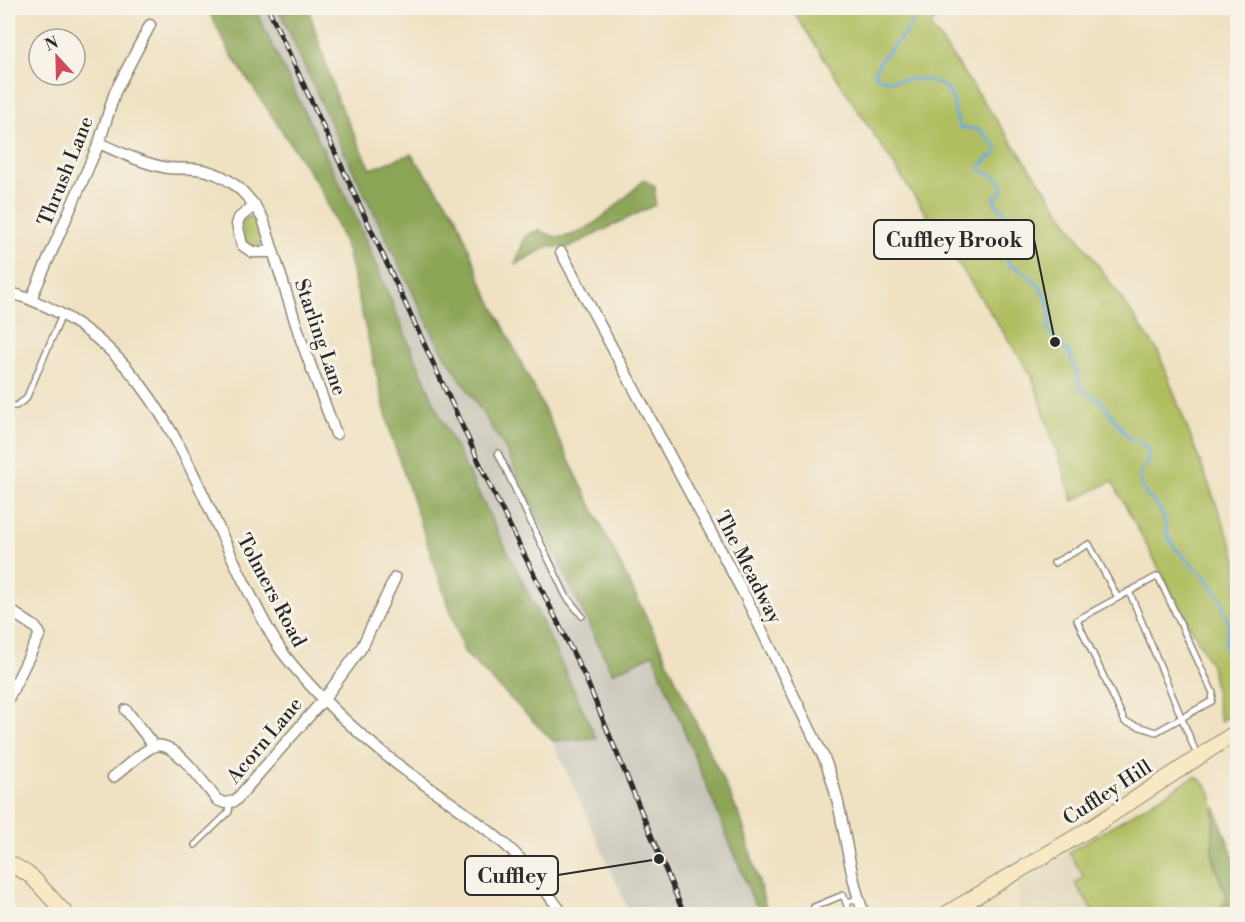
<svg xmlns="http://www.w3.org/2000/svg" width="1245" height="922" font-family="'Libre Bodoni',serif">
<rect width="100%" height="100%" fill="#f7f3e8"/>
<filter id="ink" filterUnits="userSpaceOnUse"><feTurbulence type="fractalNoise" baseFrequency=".0167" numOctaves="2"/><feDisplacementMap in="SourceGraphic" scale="12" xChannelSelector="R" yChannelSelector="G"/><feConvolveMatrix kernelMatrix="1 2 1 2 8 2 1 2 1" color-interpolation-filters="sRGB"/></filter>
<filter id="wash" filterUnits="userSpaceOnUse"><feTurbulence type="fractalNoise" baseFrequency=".008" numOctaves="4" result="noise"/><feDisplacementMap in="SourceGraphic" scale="24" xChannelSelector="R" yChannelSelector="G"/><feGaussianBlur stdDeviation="1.35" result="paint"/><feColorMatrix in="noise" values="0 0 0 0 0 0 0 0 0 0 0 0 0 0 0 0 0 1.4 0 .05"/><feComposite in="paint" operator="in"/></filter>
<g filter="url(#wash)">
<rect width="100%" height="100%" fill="#efe1c1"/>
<path fill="#dfd3b4" d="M1069 852 1084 877 1075 883 1095 914H1020L1017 883Z"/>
<path fill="#c8c4b8" d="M254 8H278L335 133 437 342 505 448 612 673 653 654 754 902 766 914H630L553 741 595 738 534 605 439 414 353 211Z"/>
<path fill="#b0be61" stroke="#6e7446" stroke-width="1.5" d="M791 8H950L930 25 1158 351 1237 559V710L1220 721 1211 665 1112 481 1073 501 1032 376Z
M248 217 257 218 265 237 259 247 246 245 241 223Z
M1195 776C1227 795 1208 830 1213 859 1215 871 1222 884 1227 895L1220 914H1095L1075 883 1084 877 1069 852Z"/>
<path fill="#8ca557" stroke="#5c6841" stroke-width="1.5" d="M207 8H254L353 211 439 414 534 605 596 738 553 741 464 652 391 435 347 250 322 191 230 53Z
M278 8H308L338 101 371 169 411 154 456 215 482 283 656 637 741 819 768 914 754 902 653 654 612 673 505 448 437 342 335 133Z
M644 180 655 187V205L569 247H547L515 265 525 236 538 230C544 232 553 237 560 237 588 237 624 198 644 180Z
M1216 809 1236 865 1237 914H1220L1227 895C1213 859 1209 848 1216 809Z"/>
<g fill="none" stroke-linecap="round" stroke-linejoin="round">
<path stroke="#67a8da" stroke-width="3" d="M913 8C912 13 912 22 910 27 902 40 878 56 875 74 887 90 924 68 946 89 957 98 952 116 961 128L979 129 997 147 996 155 989 157 980 167 981 170C993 176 1002 177 1003 192L995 196V203L1011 217 1006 244 1008 264C1036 275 1056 298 1048 330 1054 339 1061 343 1067 351 1078 365 1076 379 1083 391L1100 400 1127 436 1146 446 1149 459 1140 474 1141 485 1146 495 1157 505 1164 518 1168 537 1176 549 1205 577 1221 599 1229 626 1225 645 1238 721"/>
</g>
</g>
<g filter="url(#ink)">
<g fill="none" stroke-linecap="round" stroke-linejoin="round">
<g stroke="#8d8676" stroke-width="8">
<path id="lane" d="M8 406H16L26 399 62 315
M498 453 566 596 582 616
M1054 563 1089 544 1118 598
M1158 576 1213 693 1212 701 1156 732 1125 722 1077 620Z
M1129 591 1197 755
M195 845 229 812 230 803
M846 903 850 914
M814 907 843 895 846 903 858 898"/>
</g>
<g stroke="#8d8676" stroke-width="13">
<path id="street" d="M99 143C121 153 144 164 168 168 177 169 187 168 196 169 227 172 248 193 263 219L301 340 336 434
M255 205 239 218 237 224 242 245 252 252H273
M561 252 746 598 824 758C845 808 845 864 864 914
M8 292C149 332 186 465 244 582 257 607 269 635 286 657 317 696 357 733 397 764 433 792 474 816 509 848 530 867 546 892 563 914
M31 299 99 143 115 92 150 25
M8 609 35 627 40 634 8 699
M126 710 154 746
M113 777C123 770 144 749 155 746 175 740 205 785 217 800L225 803 235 801 324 699 362 647 395 578"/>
</g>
<g stroke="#8d8676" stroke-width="17">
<path id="secondary" d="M8 862 31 876 66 914
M946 914 1091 828 1238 731"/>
</g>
<use href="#lane" stroke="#fff" stroke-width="5"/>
<use href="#street" stroke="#fff" stroke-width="10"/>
<use href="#secondary" stroke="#f8e8c3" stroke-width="15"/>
<g stroke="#2b2b2b" stroke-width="5">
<path id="rail" d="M268 8 493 492 586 679 684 914"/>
</g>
<use href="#rail" stroke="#f7f3e8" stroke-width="3" stroke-dasharray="9" stroke-linecap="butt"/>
</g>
</g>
<g text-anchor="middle" stroke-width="6" stroke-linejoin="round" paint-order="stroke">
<g font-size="20" fill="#2b2b2b" stroke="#f7f3e8">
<text transform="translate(65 171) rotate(-68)" y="7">Thrush Lane</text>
<text transform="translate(321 337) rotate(71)" y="7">Starling Lane</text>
<text transform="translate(749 567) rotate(63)" y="7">The Meadway</text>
<text transform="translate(272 590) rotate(62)" y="7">Tolmers Road</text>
<text transform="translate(264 740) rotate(-50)" y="7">Acorn Lane</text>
<text transform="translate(1107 792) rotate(-33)" y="7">Cuffley Hill</text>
</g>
</g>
<path fill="none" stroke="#2b2b2b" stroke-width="2" d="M1055 342L1034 239M659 859L558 875"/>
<g fill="#2b2b2b" stroke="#f7f3e8" stroke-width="2">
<circle cx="1055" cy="342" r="6"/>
<circle cx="659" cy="859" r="6"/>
</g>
<g fill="#f7f3e8" stroke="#2b2b2b" stroke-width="2">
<rect x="874" y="220" width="160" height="39" rx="6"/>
<rect x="465" y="856" width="93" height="39" rx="6"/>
</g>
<g font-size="21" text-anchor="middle" font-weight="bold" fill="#2b2b2b">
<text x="954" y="247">Cuffley Brook</text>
<text x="512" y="883">Cuffley</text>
</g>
<rect width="1245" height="922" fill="none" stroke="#f7f3e8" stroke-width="30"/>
<g transform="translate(57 57) rotate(338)"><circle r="28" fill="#f7f3e8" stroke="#a5a39c" stroke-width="1.5"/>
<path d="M0-4.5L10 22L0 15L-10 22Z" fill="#d1495b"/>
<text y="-9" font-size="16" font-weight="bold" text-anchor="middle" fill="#2b2b2b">N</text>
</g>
</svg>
